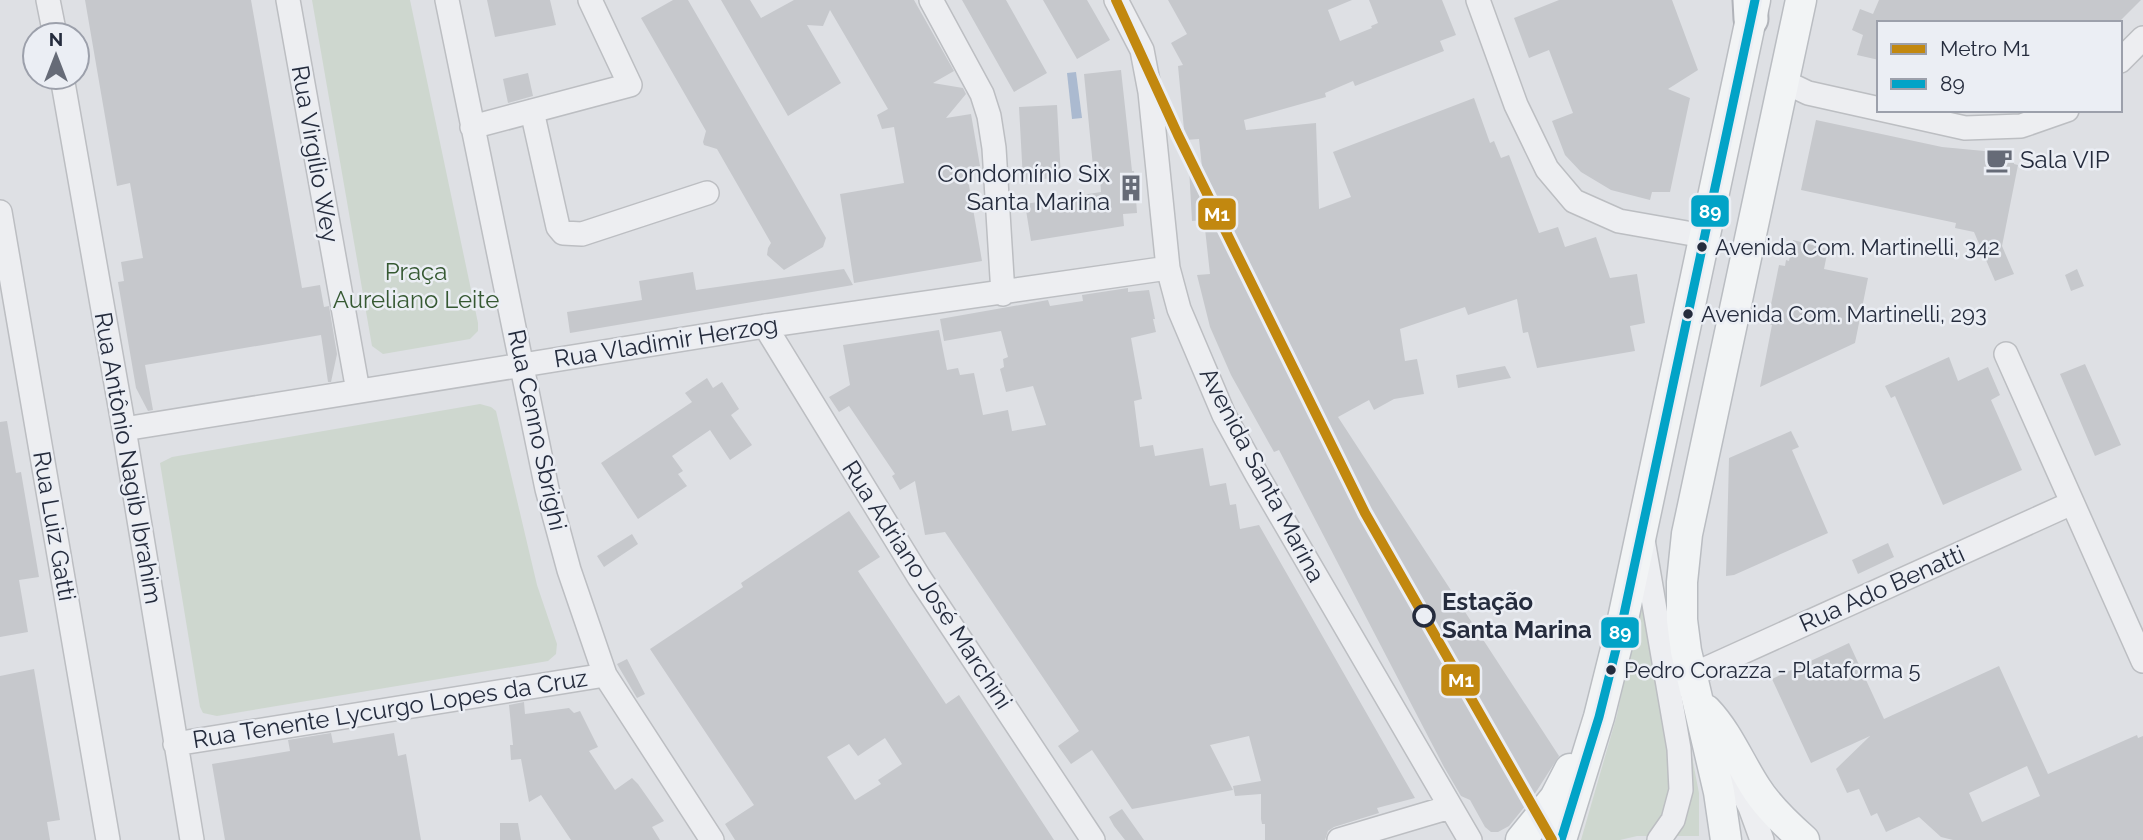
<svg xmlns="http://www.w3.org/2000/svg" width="2143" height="840" font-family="Raleway,sans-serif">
<rect width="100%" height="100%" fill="#dee0e4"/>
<path fill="#ced7cf" d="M312 0H410L478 323V331L470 339 383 354 372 346Z
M480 404 491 407 496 411 537 585 557 644 556 654 548 661 217 716 203 713 200 707 160 463 172 457Z
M1652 551 1699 793V836H1637L1620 840H1581L1617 715Z"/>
<path fill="#abbad0" d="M1076 72 1082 118 1072 119 1067 73Z"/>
<path fill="#c6c8cc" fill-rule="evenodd" d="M85 0H251L302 288 320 285 324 307 329 306 337 354 331 382H328L321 335 145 365 153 410 148 411 136 388 118 282 124 281 121 262 143 258 130 183 117 186Z
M487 0H550L556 25 495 37Z
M673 0H688L826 238 823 247 784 270 767 255 768 248 771 243 717 149 704 145 703 142 706 131 641 18Z
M721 0H750L761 18 794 0H914L954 71 933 83 963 88 966 94 946 118 971 114 980 166 966 168 982 261 854 283 840 194 904 183 894 127 882 129 877 115 888 109 830 10 823 26 807 25 841 83 788 116Z
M962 0H1006L1047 73 1014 92Z
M1043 0H1087L1110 40 1077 59Z
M1168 0H1352L1328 10 1340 41 1372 28 1371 26 1378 23 1369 0H1442L1456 35 1440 41 1444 51 1355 86 1353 81 1325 93 1326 97 1244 120 1246 130 1316 123 1319 209 1351 197 1333 152 1474 98 1490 143 1494 141 1501 158 1509 155 1539 233 1558 227 1565 247 1596 237 1610 278 1637 274 1645 323 1630 326 1635 351 1537 368 1528 332 1523 333 1517 299 1468 315 1465 307 1400 329 1405 361 1417 359 1424 394 1394 399 1374 410 1369 400 1338 417 1559 756 1534 795 1509 826 1498 832H1491L1485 827 1470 800 1461 796 1444 767 1279 450 1274 452 1231 375 1210 327 1197 275 1210 274 1204 220 1192 221 1189 168 1202 167 1199 139 1185 140 1178 66 1183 65 1171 43 1187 34Z
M1559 0H1672L1698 70 1668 89 1690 98 1670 192H1652L1650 200 1611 190 1581 172 1565 155 1552 121 1573 113 1549 50 1529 58 1514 18Z
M1879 0H2141L2118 23H1879V60L1857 55 1863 35 1852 30 1860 9 1873 14Z
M1121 70 1132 171H1134L1137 213 1123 214 1124 226 1031 241 1025 204 1101 192 1100 177H1094L1084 74Z
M528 73 533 96 508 103 503 79Z
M1057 105 1061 178 1023 180 1019 107Z
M1816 120 1942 147 1984 151 2013 148 2014 164 2018 165 2002 246 2014 274 1995 281 1974 232 1955 228 1956 223 1801 190Z
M1793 240 1828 249 1824 269 1868 278 1855 343 1760 387 1772 325 1767 324 1779 265 1785 266 1786 260 1789 261Z
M844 269 853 285 570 333 567 312 642 300 639 281 693 272 696 290Z
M2077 269 2084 286 2071 291 2065 275Z
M1128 288V292L1149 290 1155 319H1153L1156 332 1131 338 1142 399 1134 401 1140 447 1153 445 1155 456 1203 448 1210 486 1226 483 1230 505 1236 504 1240 529 1259 525 1415 798 1377 808 1379 813 1334 827 1328 831 1325 840H1265V824H1262L1261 819V794L1235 796 1233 786 1261 781 1249 736 1210 745 1233 790 1132 809 1092 750 1071 764 1058 746 1079 731 945 532 925 535 915 481 900 490 892 476 895 474 849 406 839 412 829 397 850 385 843 345 939 330 947 370 958 368 960 375 974 373 983 415 1008 410 1012 431 1046 425 1033 386 1006 392 1000 369 1004 367 1003 359 1008 357 1001 331 944 341 940 319 1048 300 1050 306 1083 301 1082 295Z
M1949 357 1958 381 1988 367 2000 395 1991 400 2022 470 1943 505 1895 396 1891 398 1885 386Z
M2085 364 2121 445 2095 456 2060 374Z
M1505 366 1511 378 1458 388 1456 375Z
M707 378 713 388 722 382 739 409 731 415 752 445 730 460 710 430 672 456 683 471 678 474 687 486 638 519 601 463 692 402 685 393Z
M7 421 16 473 21 472 39 577 19 580 28 632 0 637V422Z
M1791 431 1799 447 1792 450 1828 533 1734 575 1726 576 1729 458Z
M849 511 880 557 858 571 946 704 959 695 1054 840H735L725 824 754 805 650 649 743 587 741 583ZM885 738 902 764 878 780 881 784 855 800 827 757 849 744 858 756Z
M632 534 638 544 604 567 597 556Z
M1888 543 1894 557 1858 574 1852 560Z
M1849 643 1884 719 1999 666 2048 774 2137 735 2138 738 2143 736V840H1953L1941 837 1919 817 1886 832 1877 813 1871 816 1859 789 1847 793 1836 769 1870 736 1811 763 1772 679ZM2027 766 2040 796 1982 822 1969 793Z
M627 659 645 694 637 698 617 664Z
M34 669 60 820 47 822 50 840H0V676Z
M524 702 525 714 569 708 574 713 580 711 598 747 589 751 615 790 632 778 638 784 664 821 652 827 660 840H571L541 795 529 802 521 759 511 760 510 745H513L509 705Z
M331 733 333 743 394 733 398 756 406 754 421 840H225L212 764 290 751 288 740Z
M1122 809 1144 840H1125L1114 826 1109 817Z
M500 823H518L521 840H500Z"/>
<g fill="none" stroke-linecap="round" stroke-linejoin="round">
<g stroke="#bcbec2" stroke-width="26">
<path id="minor" d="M48 0 55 35
M288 0 358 391
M447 0 547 489 569 570 605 675 712 840
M931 0 982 94 989 116 994 148 1003 294
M1116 0 1142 50 1150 92 1168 268 1179 309 1224 415 1257 475 1470 840
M1478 0 1516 105 1547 169 1574 201 1619 221 1704 236
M2120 61 2143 38
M62 77 124 429 192 840
M1783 81 1808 93 1965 128 2021 126 2067 110
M532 111 558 227 563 233 582 234 707 193
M472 127 630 85 590 0
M0 212 108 840
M765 326 919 577 1093 840
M2006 354 2143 661
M124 429 765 326 1168 268
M1643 540 1679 749 1681 790 1673 820 1659 840
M1692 675 2072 503
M175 744 605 675
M1736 779 1750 807 1762 840
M1339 840 1450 807"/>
</g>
<g stroke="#babdc2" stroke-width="33">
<path id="major" d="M1706 710C1728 733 1739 762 1756 788 1768 807 1787 825 1804 840
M1521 840 1555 798 1570 769
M1561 840 1599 717 1620 633 1755 0
M1726 840 1719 792 1686 651 1682 620V582L1687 534 1801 0"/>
</g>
<g stroke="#b0b3b9" stroke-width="37">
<path id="highway" d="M1750 0 1751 19"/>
</g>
<use href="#minor" stroke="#edeef1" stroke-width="23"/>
<use href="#major" stroke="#f2f4f5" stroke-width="30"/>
<use href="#highway" stroke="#f2f4f5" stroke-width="33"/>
<g stroke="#ebeef4" stroke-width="14">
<path id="bus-1" d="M1561 840 1599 717 1620 633 1755 0"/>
</g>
<use href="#bus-1" stroke="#02a3c7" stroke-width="9"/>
<g stroke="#ebeef4" stroke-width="16">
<path id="metro-1" d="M1116 0 1178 135 1365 513 1552 840"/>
</g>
<use href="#metro-1" stroke="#c2880f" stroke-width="10"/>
</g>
<defs>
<g id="cafe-bare" transform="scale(2.1)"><path d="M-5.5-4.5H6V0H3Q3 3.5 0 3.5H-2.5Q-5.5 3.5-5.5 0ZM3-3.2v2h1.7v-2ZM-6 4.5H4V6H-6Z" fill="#666b77" stroke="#ebeef4" stroke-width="2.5" paint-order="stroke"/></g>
<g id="building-bare" transform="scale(2.1)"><path d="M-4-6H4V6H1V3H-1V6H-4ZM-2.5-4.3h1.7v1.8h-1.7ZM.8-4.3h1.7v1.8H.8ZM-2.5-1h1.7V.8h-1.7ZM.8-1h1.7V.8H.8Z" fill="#666b77" stroke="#ebeef4" stroke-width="2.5" paint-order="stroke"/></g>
</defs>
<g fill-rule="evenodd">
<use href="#cafe-bare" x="1999" y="160"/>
<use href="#building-bare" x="1131" y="188"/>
</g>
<g fill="#252c3d" stroke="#ebeef4" stroke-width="2.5">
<circle cx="1702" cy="247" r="6"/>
<circle cx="1688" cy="314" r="6"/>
<circle cx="1611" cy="670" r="6"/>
</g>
<circle fill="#ebeef4" stroke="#252c3d" stroke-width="3.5" cx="1424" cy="616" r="10"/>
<g text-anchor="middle" stroke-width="5" stroke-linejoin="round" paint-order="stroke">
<g font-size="22" fill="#252c3d" stroke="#ebeef4" text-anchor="start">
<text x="1715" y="255">Avenida Com. Martinelli, 342</text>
<text x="1701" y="322">Avenida Com. Martinelli, 293</text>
<text x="1624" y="678">Pedro Corazza - Plataforma 5</text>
</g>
<g font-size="24" fill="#252c3d" stroke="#ebeef4">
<text transform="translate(315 154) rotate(80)" y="8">Rua Virgílio Wey</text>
<text transform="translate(666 342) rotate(-9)" y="8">Rua Vladimir Herzog</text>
<text transform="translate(537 430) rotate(78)" y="8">Rua Cenno Sbrighi</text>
<text transform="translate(128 458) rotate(80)" y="8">Rua Antônio Nagib Ibrahim</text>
<text transform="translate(1262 475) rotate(62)" y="8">Avenida Santa Marina</text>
<text transform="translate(54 526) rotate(80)" y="8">Rua Luiz Gatti</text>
<text transform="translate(927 585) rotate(57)" y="8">Rua Adriano José Marchini</text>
<text transform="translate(1882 589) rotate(-24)" y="8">Rua Ado Benatti</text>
<text transform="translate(390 709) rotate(-9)" y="8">Rua Tenente Lycurgo Lopes da Cruz</text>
</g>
<g font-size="24" fill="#252c3d" stroke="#ebeef4" text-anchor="start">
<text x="2020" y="168">Sala VIP</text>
<text x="1110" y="182" text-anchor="end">Condomínio Six<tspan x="1110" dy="28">Santa Marina</tspan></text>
</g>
<g font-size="24" fill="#365932" stroke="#ebeef4">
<text x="416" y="280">Praça<tspan x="416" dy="28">Aureliano Leite</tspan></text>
</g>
<g font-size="24" font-weight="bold" fill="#252c3d" stroke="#ebeef4" text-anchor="start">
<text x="1442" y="610">Estação<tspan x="1442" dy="28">Santa Marina</tspan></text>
</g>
</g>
<g stroke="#ebeef4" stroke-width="2.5">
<rect x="1690" y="194" width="40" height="34" rx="7" fill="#02a3c7"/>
<rect x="1197" y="197" width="40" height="34" rx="7" fill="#c2880f"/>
<rect x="1600" y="616" width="40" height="33" rx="7" fill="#02a3c7"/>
<rect x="1440" y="663" width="41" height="34" rx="7" fill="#c2880f"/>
</g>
<g font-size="19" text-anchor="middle" font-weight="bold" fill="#fff">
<text x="1710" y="218">89</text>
<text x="1217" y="221">M1</text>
<text x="1620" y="639">89</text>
<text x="1461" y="687">M1</text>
</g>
<rect x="1877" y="21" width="245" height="91" fill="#ebeef4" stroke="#9ca0ab" stroke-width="2"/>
<rect x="1891" y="44" width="35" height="10" fill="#c2880f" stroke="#9ca0ab" stroke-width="2"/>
<text x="1940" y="56" font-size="21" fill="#252c3d">Metro M1</text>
<rect x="1891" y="79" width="35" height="10" fill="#02a3c7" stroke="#9ca0ab" stroke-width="2"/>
<text x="1940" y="91" font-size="21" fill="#252c3d">89</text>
<g transform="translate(56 56)"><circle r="33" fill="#ebeef4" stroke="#9ca0ab" stroke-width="2"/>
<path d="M0-5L12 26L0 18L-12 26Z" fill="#666b77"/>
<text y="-10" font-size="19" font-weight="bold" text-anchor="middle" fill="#252c3d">N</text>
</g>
</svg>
